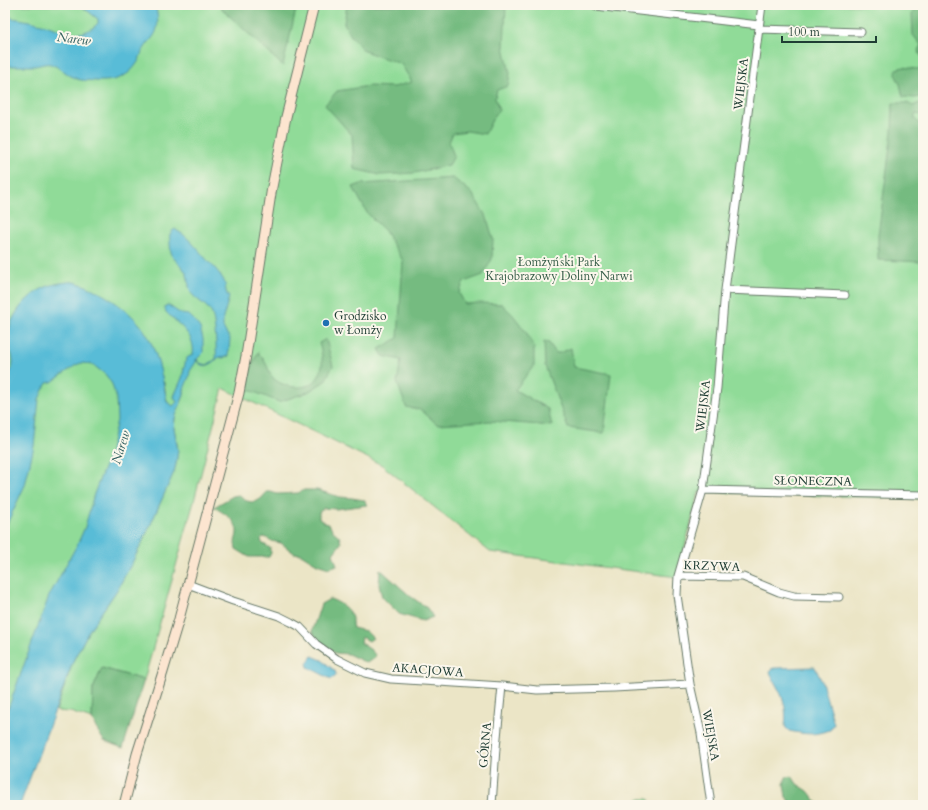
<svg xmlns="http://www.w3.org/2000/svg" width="928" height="810" font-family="Cardo,serif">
<rect width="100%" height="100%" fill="#fbf7ec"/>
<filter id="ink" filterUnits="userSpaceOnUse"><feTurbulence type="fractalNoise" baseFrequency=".025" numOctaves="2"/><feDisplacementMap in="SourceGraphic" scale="8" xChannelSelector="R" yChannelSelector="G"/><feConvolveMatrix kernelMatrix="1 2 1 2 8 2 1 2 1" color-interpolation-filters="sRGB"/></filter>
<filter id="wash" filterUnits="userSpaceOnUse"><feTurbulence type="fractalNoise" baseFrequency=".012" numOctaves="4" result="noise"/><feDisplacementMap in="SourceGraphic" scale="16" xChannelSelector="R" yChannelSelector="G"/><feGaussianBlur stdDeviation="0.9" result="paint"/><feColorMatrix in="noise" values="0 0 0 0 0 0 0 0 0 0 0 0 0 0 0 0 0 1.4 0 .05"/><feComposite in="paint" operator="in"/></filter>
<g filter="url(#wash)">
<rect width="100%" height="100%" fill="#ebe5c6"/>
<path fill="#90db98" stroke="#588c66" d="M5 5H923V499L699 492 677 577 490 552 382 465 223 388 193 505 144 680 102 668 93 689 92 719 70 712 56 711 74 659 90 629 117 590 133 561 150 526 174 472 176 464 178 450 174 428 175 418 184 395V390L185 384 184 368 183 375 181 383 175 394V398L177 402 173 406 167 402 164 382 5 769Z
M638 799H649V805H639Z"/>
<path fill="#74bb80" stroke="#4a7c5a" d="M221 5H297L283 66 222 9Z
M347 5H506L504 47 510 73 508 86 497 90 495 98 499 110 493 118 485 134 467 131 453 133 449 142 454 156 449 165 415 173 380 175 354 169 352 135 325 105 337 91 369 86 394 87 412 82 401 64 364 51 351 36 344 23Z
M916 5H923V57L921 56 918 50 921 45 913 35 912 14Z
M904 67 916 69 923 68V96L916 98 903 97 900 84 896 76V69Z
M893 103H907L913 106 919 103H923V115L915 114V119L923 127V262L878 260V235L892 132Z
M453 178 472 193 487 218 493 239 492 259 483 275 464 282 459 293 465 304 481 303 502 304 513 315 526 332 534 347V366L525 377 515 390 548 409 552 426 491 421 437 424 421 410 406 407 397 382 401 360 383 356 379 349 398 338 403 261 385 231 367 213 353 187 361 184Z
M326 339 333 366 325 381 308 392 279 402 247 389 251 368 258 352C260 355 263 358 265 362 268 366 269 374 273 378 286 390 314 392 320 373 324 363 322 353 319 343Z
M544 342 549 343 556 353H560L571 348 574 367 611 374 604 433 568 428 545 366Z
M304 490H317L340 497 352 498 364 500 367 505 336 509 324 508 319 512V519L329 525 333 531 339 536 341 543 333 554 337 565 329 568 317 564 301 554 294 553 281 543 271 541 267 538 263 537 261 539 262 543 270 548 271 553 269 557H249L236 549C234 539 236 541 237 533 238 520 223 513 214 507L233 496 239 495C241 497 243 500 247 501 255 504 263 499 266 492H271L277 494 298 493Z
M380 569 410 596 427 608 433 617 423 621 399 614 382 597 379 585Z
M330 599C339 602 349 608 352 618 352 621 352 625 353 628L366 631 373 638 369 641 362 637 361 643 371 650 376 656 367 663 348 654 335 653 319 642 312 631 321 604Z
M102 668 144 680 123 748 104 741 96 728 92 719 93 689Z
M792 776 797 784 808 791 819 805H793L786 797 784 784 786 777Z"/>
<path fill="#59bcd7" stroke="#3c7c86" d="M80 5H155C158 15 160 28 153 37 150 41 147 44 144 49 141 52 141 56 139 60 129 78 114 82 95 81 89 80 82 81 77 79 68 76 62 68 53 65 48 62 41 65 35 66 25 66 15 66 5 66V17C19 19 32 21 45 25 56 28 68 35 79 33 85 33 94 28 98 23V19Z
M175 229C178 232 182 233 185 236 193 243 200 252 207 260 213 266 219 272 223 279 227 285 224 292 229 297L223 318V327L226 333 230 338 229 351 228 352 229 356 223 358 219 357C213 364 202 371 196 359V362L190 371 189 377 184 389V395L175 418 174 428 178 450 176 464 174 472 150 526 133 561 117 590 90 629 74 659 20 805H5V717L49 596 78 543 85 527 94 494 109 455 117 420 116 398 112 384 106 375 92 364 81 363 76 365 52 382 47 383 43 390 39 399 34 446 25 485 5 528V396C6 391 6 386 7 381 9 373 13 370 13 361 13 357 11 353 10 349 7 340 8 332 11 323 20 302 38 286 61 283 64 283 69 281 73 282 95 286 132 311 144 330 157 348 163 380 167 402L173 406 177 402 174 397 175 394 182 378 186 359 188 357 193 355C196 334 178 325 166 312L165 309V306L168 305 181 314 189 315 194 320 200 328 203 339V353L197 359 199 363 207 365 216 359C217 351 215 318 211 312 207 305 195 299 191 293 188 287 189 280 187 275 184 266 173 261 171 252 170 248 170 243 170 240 169 235 170 232 175 229Z
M312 656 322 660 335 671 336 674 335 677 331 679 308 667 307 663Z
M815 667 822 682 834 724 830 730C814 736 805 734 789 731L785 727C786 717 786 707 782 697 779 688 772 680 770 671L773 668H776Z"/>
</g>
<g filter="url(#ink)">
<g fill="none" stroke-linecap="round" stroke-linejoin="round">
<g stroke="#667867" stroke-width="9">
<path id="street" d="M596 6 759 25
M759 29 861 32
M725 290 845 295
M703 490 923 495
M678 576 743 577 779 592 794 596 839 597
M188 584 233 601 279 616 291 622 300 627 316 644 337 659 365 673 391 679 502 686 537 690 614 688 690 684
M492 805 496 748 502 686
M711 805 701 733 690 684 677 595 678 576 703 490 717 388 725 290 762 5"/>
</g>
<g stroke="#667867" stroke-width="11">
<path id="secondary" d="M124 805 137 754 163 672 179 619 239 393 246 356 272 187 286 117 314 5"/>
</g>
<use href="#street" stroke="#fff" stroke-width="7"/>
<use href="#secondary" stroke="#fce5d0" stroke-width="9"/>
</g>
</g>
<circle fill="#1f6fb2" stroke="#fbf7ec" stroke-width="1.5" cx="326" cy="323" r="4"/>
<g text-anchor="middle" stroke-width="4" stroke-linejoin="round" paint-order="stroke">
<g font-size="12" fill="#1f3d34" stroke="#fbf7ec">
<text transform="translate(741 84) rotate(-83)" y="4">WIEJSKA</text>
<text transform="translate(703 406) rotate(-83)" y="4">WIEJSKA</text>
<text transform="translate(813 481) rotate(1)" y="4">SŁONECZNA</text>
<text transform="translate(712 566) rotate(2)" y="4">KRZYWA</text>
<text transform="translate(428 670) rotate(4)" y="4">AKACJOWA</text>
<text transform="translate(711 735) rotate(80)" y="4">WIEJSKA</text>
<text transform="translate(485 745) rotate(-85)" y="4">GÓRNA</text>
</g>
<g font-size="12" fill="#365d48" stroke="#fbf7ec">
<text x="559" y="266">Łomżyński Park<tspan x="559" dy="14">Krajobrazowy Doliny Narwi</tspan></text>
</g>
<g font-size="12" fill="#1f3d34" stroke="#fbf7ec" text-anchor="start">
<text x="334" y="320">Grodzisko<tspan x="334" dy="14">w Łomży</tspan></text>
</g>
<g font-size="13" font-style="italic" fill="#2e5d5d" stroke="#fbf7ec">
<text transform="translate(74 38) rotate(7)" y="5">Narew</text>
<text transform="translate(120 447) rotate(-73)" y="5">Narew</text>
</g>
</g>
<rect width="928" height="810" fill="none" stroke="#fbf7ec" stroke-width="20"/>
<path d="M782 36v6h94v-6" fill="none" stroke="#1f3d34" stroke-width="2"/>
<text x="788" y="36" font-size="12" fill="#1f3d34" stroke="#fbf7ec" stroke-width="3" paint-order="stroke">100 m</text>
</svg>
